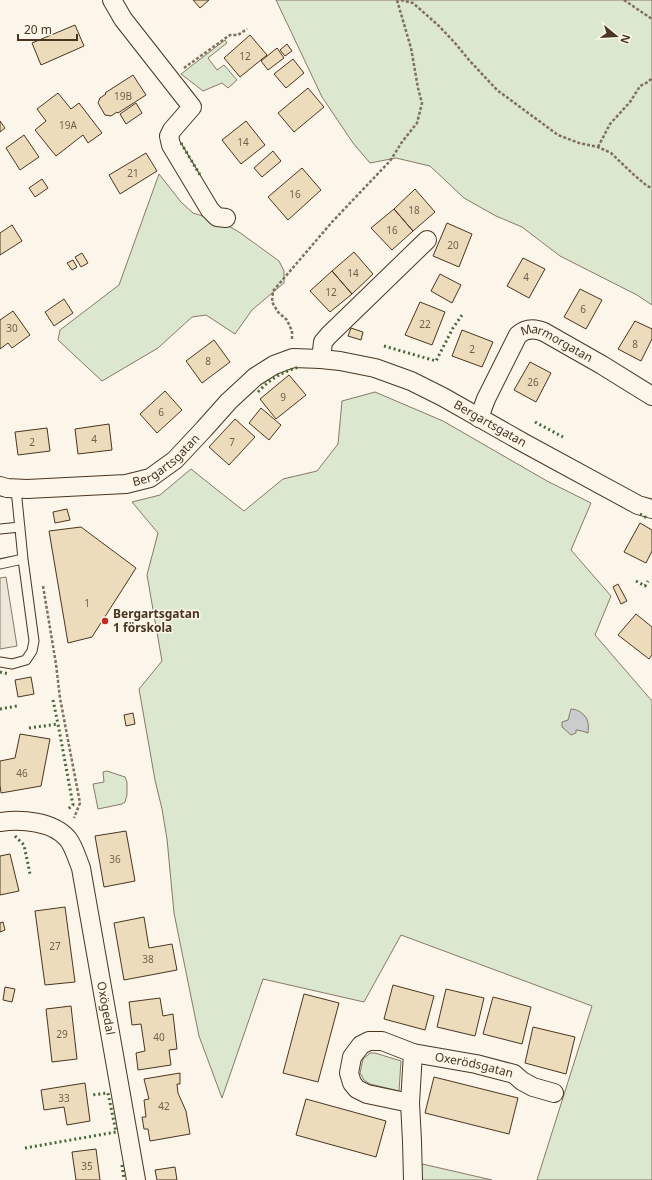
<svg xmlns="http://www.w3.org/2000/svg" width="652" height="1180" font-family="'Noto Sans',sans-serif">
<rect width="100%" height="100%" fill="#fbf6e9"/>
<path fill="#dce7d0" stroke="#887966" d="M276 0H652V305L637 295 560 256 522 227 496 216 464 198 430 166 396 158 370 163 353 143 322 97Z
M225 40 227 43 208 58 217 70 224 65 237 80 228 88 222 83 203 91 181 74Z
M159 174 181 202 193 213 222 222 239 232 279 261 284 271V283L252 310 235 334 206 315 192 317 158 348 102 381 58 340 60 330 119 285Z
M375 392 443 421 547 481 591 503 571 550 611 596 595 635 652 701V1180H537L592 1006 401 935 364 1002 263 979 222 1098 199 1036 174 913 167 839 162 809 155 780 139 689 162 661 147 575 158 533 132 502 160 495 191 469 216 489 244 511 283 479 317 471 338 444 342 401Z
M107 771 125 777 127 782V795L125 802 122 804 98 809 93 784 104 782 103 772Z
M370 1053H375L401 1061 399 1091 370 1084 364 1080 360 1073 363 1059Z
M418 1163 492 1180H416Z"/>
<path fill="#ede7d9" stroke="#887966" d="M6 577 17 646 0 649V578Z"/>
<path fill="#c9cecd" stroke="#887966" d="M571 709C578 709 587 715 588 723 589 726 588 730 588 733L582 731 576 730V733L571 735 562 727V722L568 720Z"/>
<path fill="#ecdcbc" stroke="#4a3520" d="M193 0H209L200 8Z
M75 25 84 46 41 65 32 43Z
M250 35 267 55 240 77 224 58Z
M287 44 292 51 285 56 280 50Z
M277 48 284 58 268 70 261 61Z
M293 59 304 73 286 88 274 74Z
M133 75 146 95 118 113 117 112 111 116 105 115 98 103 100 98 106 94 105 93Z
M308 88 324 107 294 132 278 113Z
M58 93 71 109 79 103 102 133 88 143 83 135 56 156 35 130 46 121 37 109Z
M136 103 142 113 126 124 120 114Z
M0 121 5 128 0 132Z
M246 121 265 145 241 164 222 140Z
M24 135 39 157 20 170 6 148Z
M273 151 281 161 262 177 254 168Z
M146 153 157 171 120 194 109 175Z
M302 168 321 190 288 220 268 197Z
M42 179 48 188 35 197 29 188Z
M415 189 435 212 413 231 394 209Z
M394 209 413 231 392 250 371 228Z
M447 223 472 234 459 267 433 256Z
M12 225 22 241 0 255V233Z
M354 252 373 274 352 294 332 271Z
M82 253 88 263 81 267 75 257Z
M523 258 545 269 529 298 507 286Z
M73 260 77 267 72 270 67 263Z
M332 271 352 294 330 312 310 291Z
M440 274 461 285 452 303 431 291Z
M580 289 602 300 586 329 564 317Z
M64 299 73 313 54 326 45 312Z
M420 302 445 312 432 345 405 335Z
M13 311 30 335 12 348 8 343 0 349V320Z
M635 321 652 329V339L641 361 618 349Z
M351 328 363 332 361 340 348 336Z
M462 330 493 342 482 367 452 356Z
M214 340 230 362 202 383 186 361Z
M530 362 551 373 536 402 514 390Z
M289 375 306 395 276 419 260 399Z
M165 391 182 410 157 433 140 414Z
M261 408 281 425 269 440 249 423Z
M235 419 255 437 229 465 209 447Z
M109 424 112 450 78 454 75 429Z
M47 428 50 451 18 455 15 432Z
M67 509 70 520 55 523 53 512Z
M640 523 652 530V551L646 563 624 552Z
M81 527 136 568 92 637 68 643 49 531Z
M618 584 627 601 621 604 613 587Z
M636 614 652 627V655L649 659 618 635Z
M31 677 34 694 18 697 15 680Z
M133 713 135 724 126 726 124 715Z
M20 734 50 739 41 786 1 793 0 785V761L15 758Z
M126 831 135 881 104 887 95 836Z
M10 854 19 891 0 895V856Z
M65 907 75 982 45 985 35 911Z
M144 917 149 948 172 944 177 970 124 980 114 923Z
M3 922 5 930 0 932V923Z
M393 985 434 996 425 1030 384 1019Z
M5 987 15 989 12 1002 3 1000Z
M446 989 484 998 475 1036 437 1027Z
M304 994 339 1003 318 1082 283 1073Z
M493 997 531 1007 522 1044 483 1034Z
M160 998 163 1016 173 1014 177 1049 169 1050 171 1065 138 1070 136 1053 145 1051 141 1024 132 1025 129 1002Z
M71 1006 77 1059 52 1062 46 1009Z
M533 1027 575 1037 566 1074 525 1063Z
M180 1073V1084H177L178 1093 186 1111 190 1134 150 1141 148 1129H144L142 1117H146L144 1100 149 1099 144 1079Z
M434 1077 518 1098 509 1134 425 1113Z
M85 1083 90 1121 67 1125 64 1107 44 1110 41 1090Z
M306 1099 386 1121 376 1157 296 1135Z
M96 1149 100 1180H76L72 1152Z
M175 1167 177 1180H157L155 1170Z"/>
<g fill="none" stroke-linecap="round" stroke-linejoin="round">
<g stroke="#4a3520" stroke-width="11">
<path id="lane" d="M0 529 20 527
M0 564 23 559
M0 662 12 664 26 660 32 651 34 641 23 559 16 489"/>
</g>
<g stroke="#4a3520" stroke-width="20">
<g id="street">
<path d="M112 0 123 19 192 107 172 130 169 136 171 145 210 210 217 217 226 218"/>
<path d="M321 359 323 342 329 335 427 240"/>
<path id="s1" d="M479 418 486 399 518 335C526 328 535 328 544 332L602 365 652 396"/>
<path id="s2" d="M0 486 7 488 27 489 126 484 150 478 175 460 204 429 229 401 255 377 274 365 293 358 321 359 340 361 375 368 411 381 443 397 524 443 638 505 652 509"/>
<path id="s3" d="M0 822C21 819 53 821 68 839 74 847 77 858 81 868L136 1180"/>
<path id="s4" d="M410 1103 367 1094 357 1089 352 1083 349 1073 352 1057 361 1045 369 1041H382L413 1053 476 1064 514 1074 522 1081 533 1087 554 1093"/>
<path d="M413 1180 412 1141 410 1103 413 1053"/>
</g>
</g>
<path stroke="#7f6f5c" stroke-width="2.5" stroke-dasharray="3 2" stroke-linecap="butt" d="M401 0 413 3 439 26 455 43 469 60 497 90 558 135 579 143 598 147 611 153 633 174 647 186 652 188
M624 0 652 19
M184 68 230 35H238L247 29
M598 147 610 124 630 102 640 86 648 82 652 78
M292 339V331L287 320 278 312 272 302 273 291 332 222 390 161 402 142 417 123 422 103 418 88 411 48 397 0
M43 586 56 664 60 698 80 803 74 818"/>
<use href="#lane" stroke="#fbf6e9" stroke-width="9"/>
<use href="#street" stroke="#fbf6e9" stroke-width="18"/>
<path stroke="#436837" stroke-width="3" stroke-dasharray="2 3" stroke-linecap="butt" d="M181 143 200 175
M384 346 436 361 453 328 462 315
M258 392C270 379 283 371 300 367
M535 422 563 437
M640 514 647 518
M636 581 645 586 648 581
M0 672 9 674
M53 700 58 724
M0 709 17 706
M29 728 58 724 73 805 68 809
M15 836 24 845 30 874
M25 1148 116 1132 108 1093 92 1095
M122 1165 124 1180"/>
</g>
<circle fill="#c62828" stroke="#fbf6e9" stroke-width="1.5" cx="105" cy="621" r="4"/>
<g text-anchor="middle" stroke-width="3" stroke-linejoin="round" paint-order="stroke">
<g font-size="10" fill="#725f47">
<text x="245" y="60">12</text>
<text x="123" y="100">19B</text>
<text x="68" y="129">19A</text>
<text x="243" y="146">14</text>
<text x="133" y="177">21</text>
<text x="295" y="198">16</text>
<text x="414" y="214">18</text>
<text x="392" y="234">16</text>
<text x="453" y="249">20</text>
<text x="353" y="277">14</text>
<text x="526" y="281">4</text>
<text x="331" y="296">12</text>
<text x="583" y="313">6</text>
<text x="425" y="328">22</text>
<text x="12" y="332">30</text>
<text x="635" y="348">8</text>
<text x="472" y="353">2</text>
<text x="208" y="365">8</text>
<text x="533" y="386">26</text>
<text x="283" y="401">9</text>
<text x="161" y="416">6</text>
<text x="94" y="443">4</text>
<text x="32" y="446">2</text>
<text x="232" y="446">7</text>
<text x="87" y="607">1</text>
<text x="22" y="777">46</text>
<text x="115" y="863">36</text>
<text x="55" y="950">27</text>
<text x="148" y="963">38</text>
<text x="62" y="1038">29</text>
<text x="159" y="1041">40</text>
<text x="64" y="1102">33</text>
<text x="164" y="1110">42</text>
<text x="87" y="1170">35</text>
</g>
<g font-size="12" fill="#4a3520" stroke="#fbf6e9">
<text dy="4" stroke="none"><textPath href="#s1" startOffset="135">Marmorgatan</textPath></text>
<text dy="4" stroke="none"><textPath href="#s2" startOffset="551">Bergartsgatan</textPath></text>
<text dy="4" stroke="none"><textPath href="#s2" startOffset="174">Bergartsgatan</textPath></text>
<text dy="4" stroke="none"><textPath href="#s3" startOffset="247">Oxögedal</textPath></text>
<text dy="4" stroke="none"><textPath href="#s4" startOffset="222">Oxerödsgatan</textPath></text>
</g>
<g font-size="12" font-weight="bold" fill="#4a3520" stroke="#fbf6e9" text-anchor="start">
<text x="113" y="618">Bergartsgatan<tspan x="113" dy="14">1 förskola</tspan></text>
</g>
</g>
<g transform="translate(616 36) rotate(108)" stroke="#fbf6e9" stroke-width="3" paint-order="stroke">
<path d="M0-3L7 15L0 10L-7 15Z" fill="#4a3520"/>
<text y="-6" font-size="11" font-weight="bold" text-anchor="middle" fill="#4a3520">N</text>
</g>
<path d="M18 34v6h59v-6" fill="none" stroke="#4a3520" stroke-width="2"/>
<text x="24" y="34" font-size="12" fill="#4a3520" stroke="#fbf6e9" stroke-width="3" paint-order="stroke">20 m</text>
</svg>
